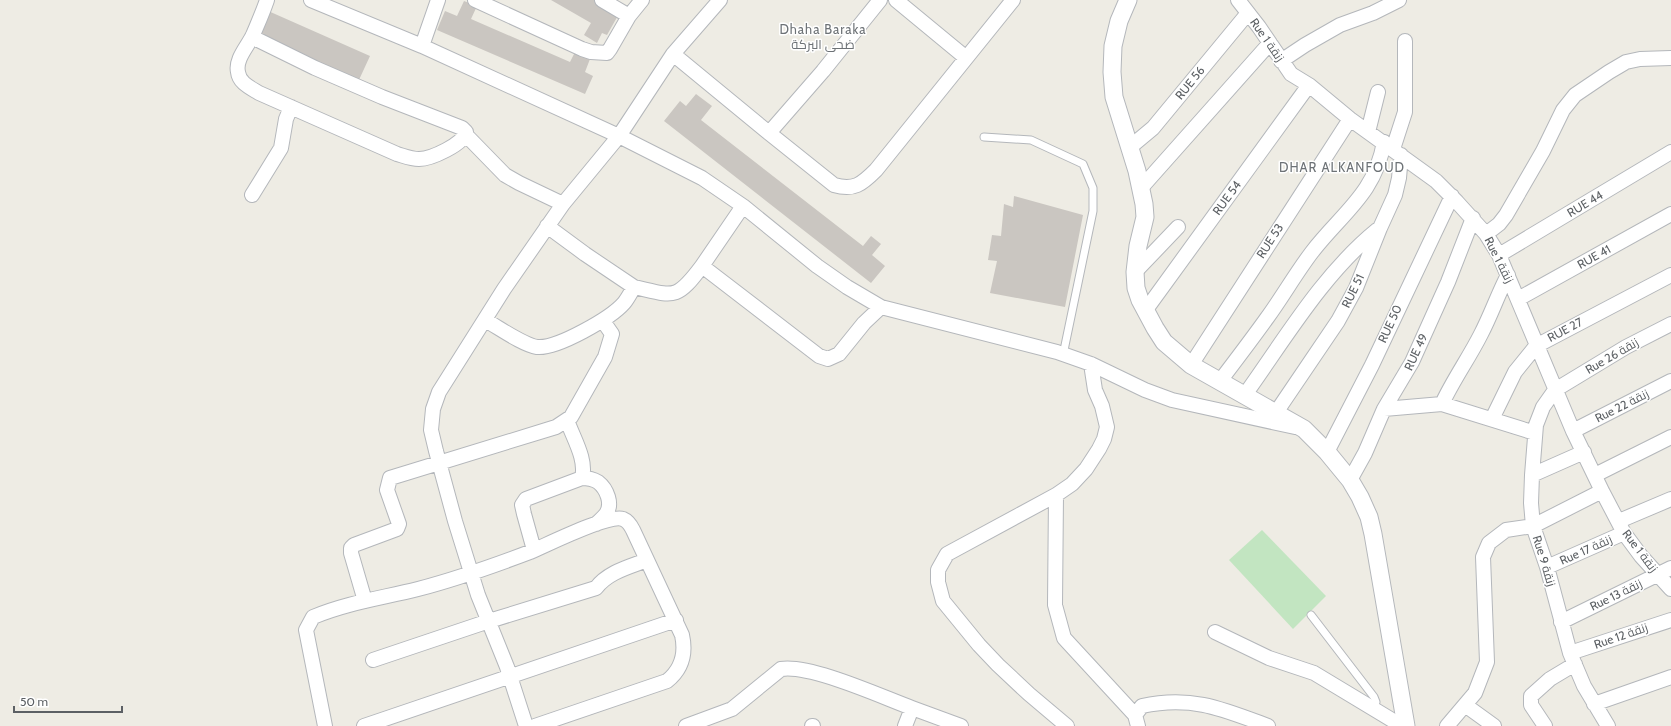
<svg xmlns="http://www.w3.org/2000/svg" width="1671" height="726" font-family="Cabin,Cairo,sans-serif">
<rect width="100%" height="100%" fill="#eeece4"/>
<path fill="#c2e5c1" d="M1262 530 1326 596 1293 629 1229 560Z"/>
<path fill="#cac6c1" d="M551 0H599L620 12 607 35 602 33 597 43 584 35 591 23Z
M464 1 477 6 471 19 570 62 575 52 590 59 585 72 593 76 585 94 437 30 445 11 457 16Z
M266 10 370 56 358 82 255 35Z
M696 94 712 106 701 120 863 246 871 236 881 244 872 255 885 266 871 283 664 121 680 101 686 106Z
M1014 196 1083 215 1065 307 990 293 997 261 988 260 992 235 1001 236 1004 204 1013 207Z"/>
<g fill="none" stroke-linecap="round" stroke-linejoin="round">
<g stroke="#b4b7bb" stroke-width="9">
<path id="service" d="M984 137 1031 140 1083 164 1093 188V211L1063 355
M1311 615 1374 697 1376 702 1373 708"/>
</g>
<g stroke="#b4b7bb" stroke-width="16">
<path id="minor" d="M311 0 422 46 619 136 702 178 743 206 817 266 847 287 881 307 1057 352 1091 364 1145 390 1172 400 1295 427
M475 0 582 49 591 52 607 53 610 49 629 16 642 0
M602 0 629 16
M896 0 965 57
M1238 0 1259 27 1291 74 1309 85 1350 119 1436 181 1457 202 1486 234 1499 255 1573 431 1602 491 1624 533 1641 556 1671 589
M252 37 315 68 382 97 462 128 466 132C464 144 431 159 419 159 411 159 404 156 397 154L259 93C251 88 239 83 238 72 235 59 248 46 253 35 258 23 263 12 267 0
M422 46 438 0
M673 54 769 133 823 71 880 0
M1281 61 1305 45 1340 25 1373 13 1399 0
M1368 132 1378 92
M769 133 834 185C854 191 862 184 876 170L1013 0
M466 135 505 175 519 183 563 204
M1129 148 1153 128 1248 13
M1393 149 1405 112V41
M1141 188 1270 43
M252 195 281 148 286 119 291 107
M547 226 585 254 634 287
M1486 234 1499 224 1506 215 1543 151 1563 110 1575 95 1609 72 1626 62 1640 59 1671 58
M1499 255 1671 152
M702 266 743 206
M1135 272 1178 227
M1518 299 1671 214
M1145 311 1309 85
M485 320C498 327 523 345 537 347 557 349 611 318 624 303 628 298 631 292 634 287 674 296 676 301 702 266L819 356 828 359 839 354 864 323 881 307
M1191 365 1350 119
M1220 381C1236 360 1252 339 1267 318 1283 296 1296 273 1312 252 1342 213 1375 194 1384 142
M1244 396C1285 339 1322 275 1377 230
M1442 404C1453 380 1469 358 1481 334 1491 315 1498 294 1508 275
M1384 409 1442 404 1535 433
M1275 414 1338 321 1356 288 1380 228 1395 195 1399 178 1401 155
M1492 419 1515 372 1536 346 1671 275
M1573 431 1671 381
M1327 452 1372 365 1452 196
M1532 475 1584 452
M1595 475 1671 437
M582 478C587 478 593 479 598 482 607 489 613 504 606 514 603 518 599 521 596 524
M1350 480 1365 453 1384 409 1412 362 1448 282 1473 218
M1056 495 1055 605 1064 638 1135 715
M1619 521 1671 499
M534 550 524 514 522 505 526 499 582 478C587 459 573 438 567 420
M1547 567 1624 533
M365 601 351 553V548L354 545 397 529 399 524 387 490 390 478 556 427 571 417 605 357 612 334 603 321
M1561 622 1671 568
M1215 632 1269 658 1314 673 1402 726
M1570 653 1671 620
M373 660 489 621 596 588C608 572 629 567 647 560
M1594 704 1671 677
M1465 705 1494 726
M325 726 306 630 313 617C346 603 382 598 418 589 456 579 493 566 530 552 547 545 608 514 623 519 628 521 631 526 633 530L682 635C686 653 682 669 667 681L535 726
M364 726 676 620
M526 726 507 667 478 595 455 521 436 451 431 430 433 409 439 392 504 289 563 204 619 136 673 54 720 0
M686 726 732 709 781 669C810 664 882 697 912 708
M812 726H813
M905 726 912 708 961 726
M1067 726 1029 694 998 665 979 645 943 601 938 582V570L947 554 1056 495 1072 484 1086 469 1099 449 1104 439 1107 427 1102 406 1095 390 1091 364
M1138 726 1135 715 1142 706C1191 695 1223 709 1268 726
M1447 726 1475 693 1487 662 1483 557 1489 543 1506 530 1533 526 1602 491
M1545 726 1531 705V696L1550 679 1575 664
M1608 726 1584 686 1570 653 1547 567 1533 526 1531 503 1532 475 1536 425 1543 407 1555 390 1626 347 1671 324"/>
</g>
<g stroke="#b4b7bb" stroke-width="19">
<path id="tertiary" d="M1128 0 1119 21 1113 46 1112 72 1114 97 1137 171 1144 204 1145 217 1138 246 1135 272 1136 288 1140 300 1155 328 1164 342 1191 365 1304 429 1327 452 1350 480 1360 497 1369 517 1373 534 1406 726"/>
</g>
<use href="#service" stroke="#fff" stroke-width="7"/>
<use href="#minor" stroke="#fff" stroke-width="14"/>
<use href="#tertiary" stroke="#fff" stroke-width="17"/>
</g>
<g text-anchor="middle" stroke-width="3" stroke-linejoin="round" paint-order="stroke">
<g font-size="12" fill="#5c6064" stroke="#fff">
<text transform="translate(1267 40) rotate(55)" y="4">Rue 1 زنقة</text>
<text transform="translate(1190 83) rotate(-51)" y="4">RUE 56</text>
<text transform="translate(1227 198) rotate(-54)" y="4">RUE 54</text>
<text transform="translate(1585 204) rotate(-31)" y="4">RUE 44</text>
<text transform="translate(1270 241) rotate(-57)" y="4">RUE 53</text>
<text transform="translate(1594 257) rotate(-29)" y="4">RUE 41</text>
<text transform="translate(1499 260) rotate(63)" y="4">Rue 1 زنقة</text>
<text transform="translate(1353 291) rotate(-64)" y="4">RUE 51</text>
<text transform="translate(1390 324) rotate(-65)" y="4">RUE 50</text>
<text transform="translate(1565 330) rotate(-28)" y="4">RUE 27</text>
<text transform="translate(1416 352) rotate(-65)" y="4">RUE 49</text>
<text transform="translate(1612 356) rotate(-30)" y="4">Rue 26 زنقة</text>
<text transform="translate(1622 406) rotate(-27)" y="4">Rue 22 زنقة</text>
<text transform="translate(1586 550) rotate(-24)" y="4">Rue 17 زنقة</text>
<text transform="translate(1640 551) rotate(53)" y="4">Rue 1 زنقة</text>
<text transform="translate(1544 561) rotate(73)" y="4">Rue 9 زنقة</text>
<text transform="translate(1616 595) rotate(-26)" y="4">Rue 13 زنقة</text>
<text transform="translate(1621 636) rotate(-19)" y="4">Rue 12 زنقة</text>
</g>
<g font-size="13" letter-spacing="1" fill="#6d7276" stroke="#fff">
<text x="823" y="34">Dhaha Baraka<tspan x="823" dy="15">ضحى البركة</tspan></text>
<text x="1342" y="172">DHAR ALKANFOUD</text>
</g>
</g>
<path d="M14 706v6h108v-6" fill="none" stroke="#5c6064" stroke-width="2"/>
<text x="20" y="706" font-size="12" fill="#5c6064" stroke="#ffffff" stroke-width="3" paint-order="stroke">50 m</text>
</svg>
